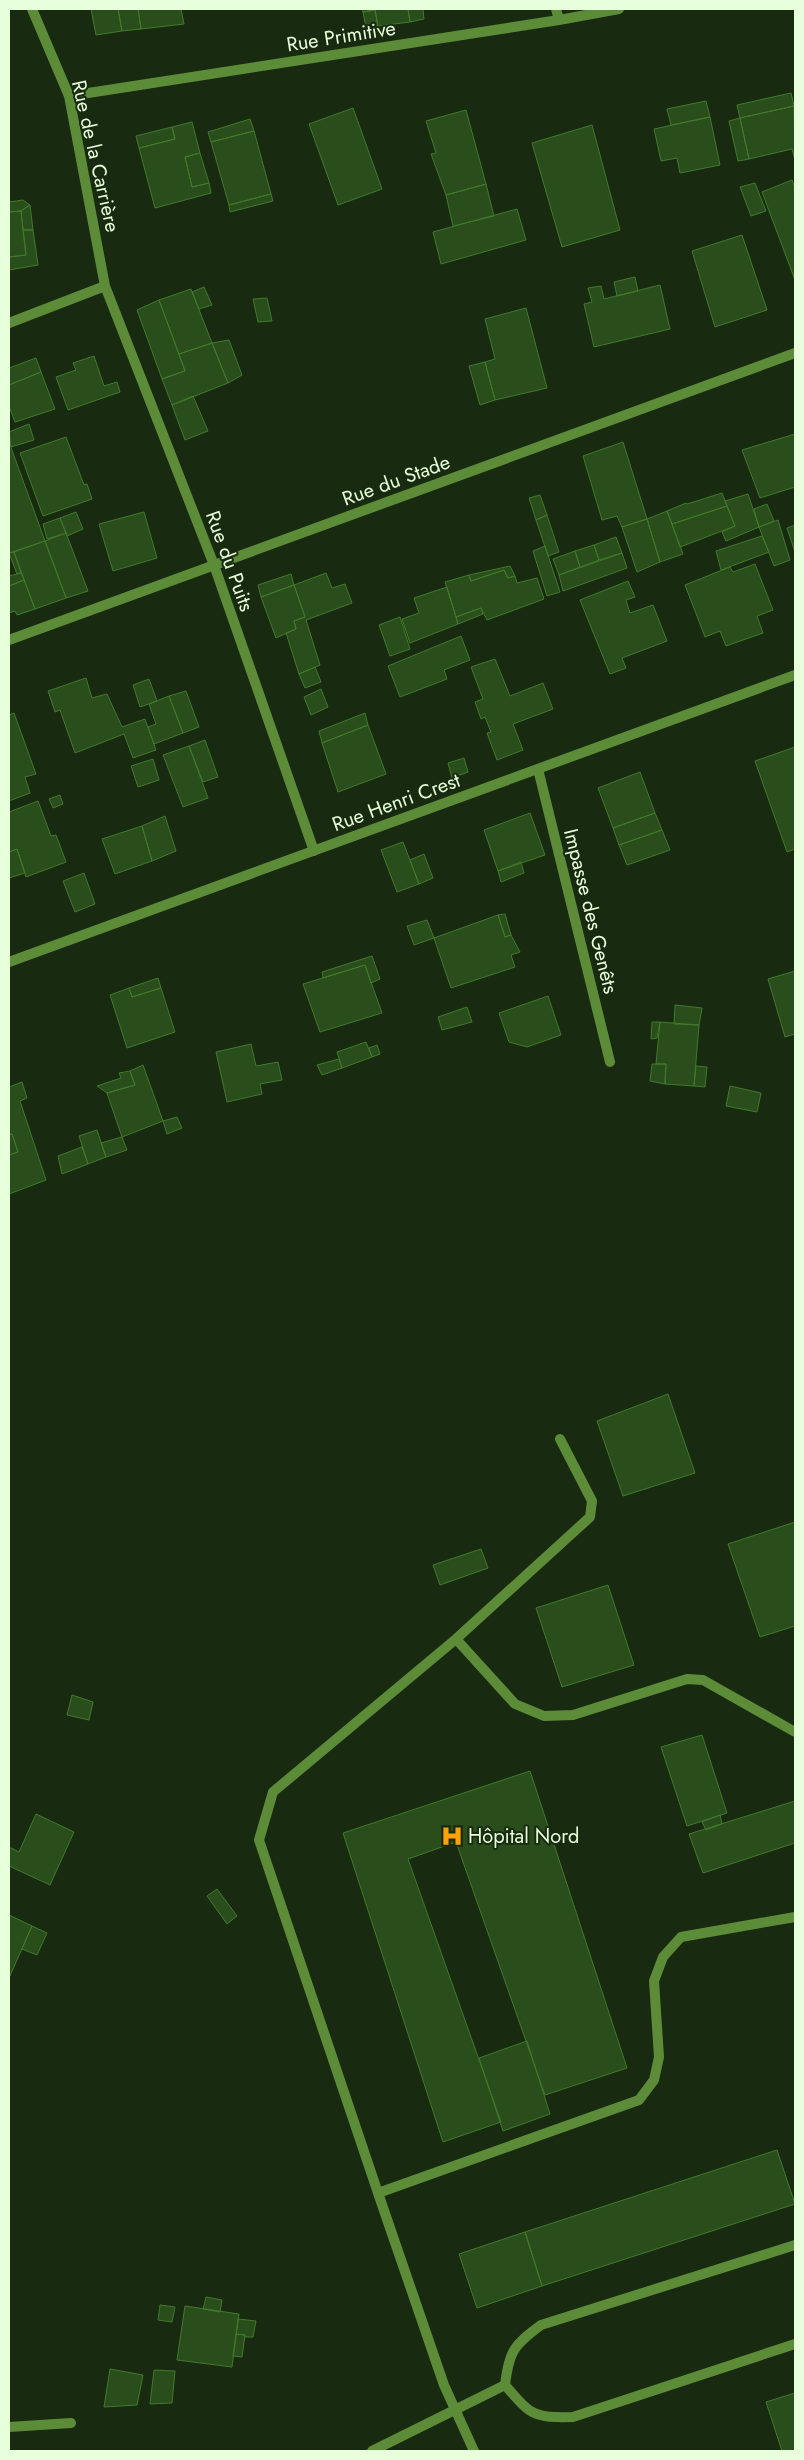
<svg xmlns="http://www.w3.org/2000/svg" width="804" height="2460" font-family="Jost,sans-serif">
<rect width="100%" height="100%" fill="#182b10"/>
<path fill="#294d1b" stroke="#427a2c" d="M91 9H118L122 31 96 35Z
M118 9H138L141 29 122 31Z
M138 9H181L184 24 141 29Z
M362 9H408L410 22 378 26 375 10 363 12Z
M408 9H423L424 19 410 22Z
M375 10 378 26 366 28 363 12Z
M791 93 794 106 740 118 737 105Z
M706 101 710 117 671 125 667 109Z
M794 106 795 160 792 149 749 159 740 118Z
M353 108 382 189 338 205 309 124Z
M466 110 486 184 446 195 431 154 436 153 426 121Z
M710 117 720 165 680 173 677 158 661 161 654 129Z
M740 118 749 159 738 161 729 121Z
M250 119 254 131 211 142 208 132Z
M192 122 200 153 185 157 192 187 209 183 211 193 155 208 139 148 175 139 172 127Z
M592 125 620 230 562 247 532 143Z
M172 127 175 139 139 148 136 136Z
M254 131 271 194 229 205 211 142Z
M200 153 209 183 192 187 185 157Z
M792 180 795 188V280L762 192Z
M755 183 766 211 751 216 740 187Z
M486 184 494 216 453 226 446 195Z
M271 194 273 201 230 212 229 205Z
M23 200 30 205 21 211 9 212V202Z
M30 205 33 230H23L21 211Z
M517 209 526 240 441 264 433 232Z
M21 211 26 255 9 257V212Z
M23 230H33L38 265 9 270V257L26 255Z
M742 235 767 310 715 327 692 251Z
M635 277 638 291 617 296 614 282Z
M660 285 670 329 594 347 584 304 592 302 588 288 601 286 604 299Z
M204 287 212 305 199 309 192 292Z
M191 289 212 343 179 354 159 300Z
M267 298 272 321 258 322 253 299Z
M159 300 185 371 162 379 137 310Z
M526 308 547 388 495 400 485 362 495 359 485 319Z
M229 340 242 375 228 383 212 343Z
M212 343 228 383 172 405 162 379 185 371 179 354Z
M94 356 104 386 117 382 120 392 68 410 56 377 76 370 73 363Z
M36 358 41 372 9 385V368Z
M485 362 495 400 480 405 469 366Z
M41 372 55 409 15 422 9 406V385Z
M193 396 208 431 185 440 172 405Z
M29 424 34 440 11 447 9 432Z
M795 434V487L760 498 742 450Z
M66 437 84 485 87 484 92 499 43 516 20 453Z
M9 442 45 541 9 553Z
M623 442 647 519 622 527 617 516 602 520 583 456Z
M722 493 727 506 672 524 667 511 686 503 687 504Z
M748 494 759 527 726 541 722 532 735 526 725 501Z
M540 495 547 515 536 520 529 498Z
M767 504 774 521 759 527 754 509Z
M727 506 735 526 680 547 672 524Z
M667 511 683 554 660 562 647 519Z
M76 512 83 529 67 536 60 518Z
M144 512 157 558 113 571 99 524Z
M547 515 559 552 548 556 536 520Z
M60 518 66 533 47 539 43 524Z
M647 519 660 562 637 572 622 527Z
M778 520 790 560 774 566 759 527Z
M795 525V552L787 528Z
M66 533 88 591 66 598 45 541Z
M762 536 769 552 721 570 716 551Z
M616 537 622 553 599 560 594 545Z
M45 541 66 598 35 609 14 552Z
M594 545 599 560 580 567 575 551Z
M545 546 560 592 547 596 533 551Z
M575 551 580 567 559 575 553 559Z
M14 552 21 573 17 574 9 553Z
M622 553 627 568 563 591 559 575Z
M755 564 773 610 757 616 763 633 726 646 720 631 705 637 685 585 730 567 733 572Z
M510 566 515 576 508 578 504 570 471 581 469 575Z
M504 570 508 578 515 576 517 583 537 578 544 599 487 620 481 608 456 617 445 582 469 575 471 581Z
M21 573 24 580 9 586V576Z
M326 573 332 588 345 584 352 603 306 620 320 665 299 674 286 633 296 629 294 621 305 617 294 585Z
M291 574 294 585 261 597 258 585Z
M24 580 35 609 17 615 15 611 9 613V586Z
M628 581 635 597 626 600 630 613 653 605 667 641 622 658 626 668 610 674 580 600Z
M294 585 305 617 294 621 296 629 276 638 261 597Z
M447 587 458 624 410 643 402 619 419 613 414 598Z
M481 608 483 614 458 624 456 617Z
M400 617 410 649 390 656 379 625Z
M461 636 470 660 444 670 447 679 400 697 388 666Z
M495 659 510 696 543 683 553 709 513 724 523 750 497 760 487 733 491 732 485 717 481 719 475 702 483 699 471 667Z
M315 667 321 682 305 688 299 674Z
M86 678 92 698 107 694 122 727 145 719 156 750 133 758 124 734 75 753 60 710 55 712 48 691Z
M149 679 157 701 140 707 133 685Z
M321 689 328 707 311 715 304 697Z
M186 691 199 727 183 733 169 696Z
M169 696 183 733 154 744 148 727 156 724 149 704Z
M14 713 36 774 25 777 30 793 9 801V715Z
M365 713 368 725 322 743 319 731Z
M368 725 386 774 338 792 322 743Z
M205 740 218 777 203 782 189 746Z
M189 746 208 798 183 807 163 755Z
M795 747V849L787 852 755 761Z
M464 758 468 772 452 778 448 763Z
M153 759 159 780 138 787 131 766Z
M640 772 655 813 613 828 598 788Z
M60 795 63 804 53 808 49 799Z
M38 801 51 836 56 835 66 862 26 877 17 849 9 852V812Z
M530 813 545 855 498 871 484 830Z
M655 813 662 830 619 845 613 828Z
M165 816 176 851 152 861 142 826Z
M142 826 152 861 115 874 102 839Z
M662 830 670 850 627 865 619 845Z
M403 842 419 884 397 892 381 850Z
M17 849 25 873 9 878V852Z
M424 854 433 878 419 884 410 860Z
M521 862 524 873 501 882 498 871Z
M84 873 95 904 75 912 63 881Z
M505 914 511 935 505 937 498 915Z
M498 915 505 937 511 935 520 952 511 955 515 967 451 988 434 938Z
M427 920 434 938 414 945 407 926Z
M372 956 380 979 371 983 365 965 323 978 322 972Z
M365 965 382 1013 320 1032 303 984Z
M795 971V1034L785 1037 768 979Z
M158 978 161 988 132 997 129 988Z
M129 988 132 997 161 988 175 1032 127 1048 110 995Z
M548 996 561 1035 527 1047 509 1042 499 1013Z
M675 1005 702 1008 699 1025 674 1024Z
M467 1007 472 1022 442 1030 438 1017Z
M652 1022H660L657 1038 651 1039Z
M660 1022 699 1025 694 1086 665 1084 666 1064H656Z
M366 1042 372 1057 342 1068 337 1052Z
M251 1044 256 1066 278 1062 282 1080 260 1084 262 1094 227 1102 216 1052Z
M377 1045 380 1054 372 1057 369 1048Z
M339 1059 342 1068 322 1075 317 1065Z
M652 1064H666L665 1084 650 1081Z
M143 1065 163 1121 122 1137 107 1093 135 1085 130 1071Z
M696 1066 707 1067 705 1087 694 1086Z
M130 1071 135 1085 107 1093 97 1086 121 1078 119 1073Z
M22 1082 27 1098 20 1101 46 1180 9 1194V1155L18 1152 12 1134 9 1135V1087Z
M730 1086 761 1093 757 1112 726 1106Z
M177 1117 182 1128 167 1134 163 1121Z
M97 1130 106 1157 88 1164 79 1136Z
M12 1134 18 1152 9 1155V1135Z
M122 1137 127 1150 106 1157 101 1143Z
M82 1147 88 1164 62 1174 58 1156Z
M668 1394 695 1473 623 1496 597 1421Z
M795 1522V1626L760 1637 728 1544Z
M481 1549 488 1568 440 1585 433 1565Z
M608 1585 634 1665 562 1687 536 1608Z
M72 1695 93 1702 89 1720 67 1715Z
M702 1735 727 1813 687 1826 661 1747Z
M530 1771 627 2068 545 2095 456 1842 408 1859 501 2122 443 2142 343 1833Z
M795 1801V1843L703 1873 689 1834Z
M36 1814 74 1832 50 1885 9 1866V1847L19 1852Z
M720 1815 722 1824 706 1830 702 1822Z
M217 1889 237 1916 227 1924 207 1896Z
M9 1915 32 1926 9 1978Z
M32 1926 47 1933 37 1955 22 1949Z
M527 2041 550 2114 503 2131 479 2058Z
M777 2150 795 2204 542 2286 525 2232Z
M525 2232 542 2286 477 2308 459 2254Z
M206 2297 222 2300 220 2312 203 2309Z
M160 2305 175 2307 172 2322 158 2320Z
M185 2306 239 2314 232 2367 177 2360Z
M238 2319 256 2321 253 2337H245V2335L236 2334Z
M236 2334 245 2335 242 2357 233 2356Z
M110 2369 143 2375 137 2405 104 2407Z
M154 2370 175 2371 172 2403 150 2404Z
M795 2393V2451H782L766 2402Z"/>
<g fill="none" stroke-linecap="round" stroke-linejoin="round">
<path stroke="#5d8c39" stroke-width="10" d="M560 1439 592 1501 590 1517 456 1639 273 1792 259 1840 378 2193 639 2100 654 2080 659 2057 654 1981 663 1957 681 1937 795 1917
M456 1639 515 1704 544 1716 573 1715 687 1679 703 1680 795 1732
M378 2193 444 2385 474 2451
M795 2245 541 2325C514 2345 509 2351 505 2385 531 2415 532 2418 573 2417L795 2344
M372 2451 505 2385"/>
<path stroke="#5d8c39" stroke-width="10" d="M32 9 69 96 105 286 214 565 314 851
M556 9 559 20
M69 96 559 20 619 9
M9 323 105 286
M9 640 795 353
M538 769 610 1062
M9 962 795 675
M9 2427 71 2423"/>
</g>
<defs>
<g id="hospital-bare" transform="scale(1.725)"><path d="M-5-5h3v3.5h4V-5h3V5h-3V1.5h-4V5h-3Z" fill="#ffa206" stroke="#182b10" stroke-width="2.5" paint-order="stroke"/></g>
</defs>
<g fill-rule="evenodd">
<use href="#hospital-bare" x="452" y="1836"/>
</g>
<g text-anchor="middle" stroke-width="4" stroke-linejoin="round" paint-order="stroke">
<g font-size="20" fill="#e7ffda" stroke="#182b10">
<text transform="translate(341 36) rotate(-9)" y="7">Rue Primitive</text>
<text transform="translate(96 156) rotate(77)" y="7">Rue de la Carrière</text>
<text transform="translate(396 480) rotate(-20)" y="7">Rue du Stade</text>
<text transform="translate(230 561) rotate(70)" y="7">Rue du Puits</text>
<text transform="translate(396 802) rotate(-20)" y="7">Rue Henri Crest</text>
<text transform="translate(591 911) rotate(76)" y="7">Impasse des Genêts</text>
</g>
<g font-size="20" fill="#e7ffda" stroke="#182b10" text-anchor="start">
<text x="468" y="1843">Hôpital Nord</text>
</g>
</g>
<rect width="804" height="2460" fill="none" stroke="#e7ffda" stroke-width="20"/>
</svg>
